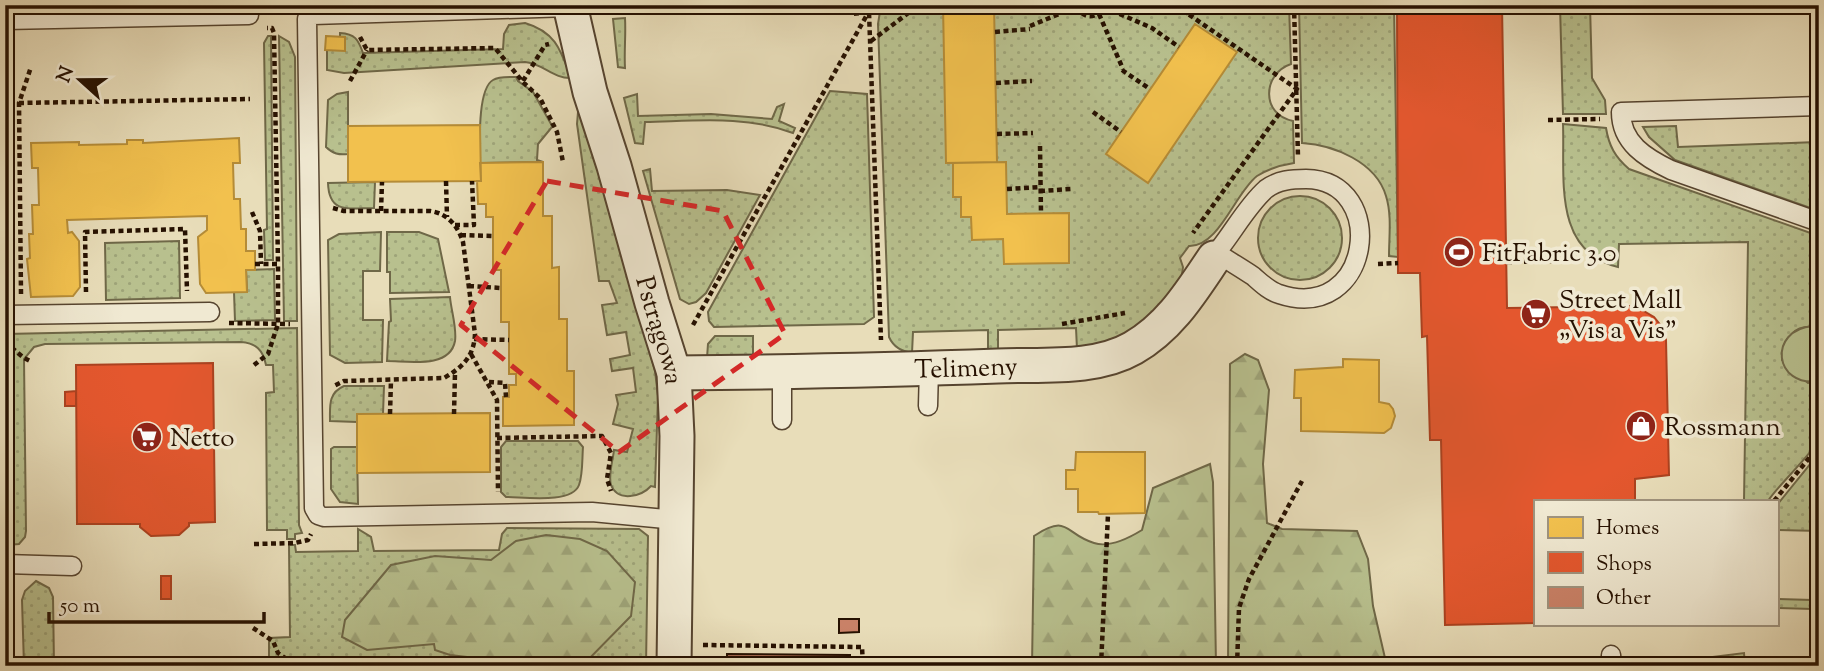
<svg xmlns="http://www.w3.org/2000/svg" width="1824" height="671" font-family="'Sorts Mill Goudy',serif">
<defs>
<pattern id="grass-dots" width="8" height="8" patternUnits="userSpaceOnUse" patternTransform="scale(1.75)"><rect width="8" height="8" fill="#b8c08e"/><path d="M2 2h.1M6 6h.1" fill="none" stroke="#9ea479" stroke-width="1.8" stroke-linecap="round"/></pattern>
<pattern id="forest-firs" width="22" height="20" patternUnits="userSpaceOnUse" patternTransform="scale(1.75)"><rect width="22" height="20" fill="#b8c08e"/><path d="M5 1l3.5 6h-7zM16 11l3.5 6h-7z" fill="#9ea479"/></pattern>
</defs>
<rect width="100%" height="100%" fill="#e8ddb9"/>
<filter id="stains"><feTurbulence type="fractalNoise" baseFrequency=".00286" numOctaves="4"/><feColorMatrix values="0 0 0 0 .2 0 0 0 0 .09 0 0 0 0 .02 0 0 0 .5 -.17"/></filter>
<radialGradient id="worn" r=".72"><stop offset=".6" stop-color="#630" stop-opacity="0"/><stop offset="1" stop-color="#630" stop-opacity=".3"/></radialGradient>
<path fill="url(#grass-dots)" stroke="#6f6848" stroke-width="2" d="M881 5H1289L1291 64C1262 74 1261 115 1293 121L1294 163C1281 165 1268 169 1257 176 1235 193 1219 247 1189 246L1180 258 1183 267 1181 281 1164 305 1128 336 1077 349 1076 328 998 330V351H988V330L913 332 912 353C902 351 894 348 889 337L878 24Z
M1299 5H1394L1398 257 1389 256C1389 237 1392 215 1386 196 1376 162 1334 145 1302 143Z
M1560 5H1590L1592 78 1605 100 1606 114H1563Z
M625 18C626 35 624 51 625 68L618 67 613 19Z
M525 23C556 32 561 51 571 78 554 79 542 63 525 62L344 73 327 70V50H345V38L340 37V33C355 34 358 39 363 53L503 49 504 34 509 25Z
M268 36H271L273 260H265L264 230 267 229 264 43Z
M279 36 289 42 295 57 297 321H284Z
M516 77 518 81 533 92 551 124 552 127 538 144 537 160 543 162 480 163C480 145 477 89 493 80 499 76 508 77 516 77Z
M830 91 867 94 874 317 864 324 714 327 709 321 708 312Z
M348 92V154C339 155 333 154 326 147L328 100 337 94Z
M637 94 638 116 711 114 772 119 777 107 784 104 779 121 795 128 793 133C746 115 695 121 645 122L643 144 635 143 624 98Z
M578 112 582 113 655 371 658 396 655 487 651 486C642 496 618 503 611 485 608 475 613 460 614 450L627 452 633 429 613 424 618 404 616 395 636 392 633 368 612 371 610 359 630 355 626 332 607 335 602 305 617 303 609 281H599L577 124Z
M1819 121V211L1675 160 1649 137 1643 127 1676 126 1678 147 1817 142Z
M1563 124 1606 128C1609 146 1615 157 1629 169L1819 236V328C1795 322 1782 339 1782 360L1808 383 1819 381C1819 399 1822 419 1819 437 1816 451 1778 485 1768 501H1744L1748 242 1619 244 1618 267C1552 251 1565 177 1563 124Z
M650 169 652 191 727 190 760 195 706 293 696 302 689 304 680 299 643 171Z
M375 182 374 208C350 208 329 215 328 183Z
M1258 238a42 42 0 1 1 84 0a42 42 0 1 1-84 0Z
M381 232 380 271H363V320H383L382 362 345 363 330 355 328 240 339 234Z
M387 232H419L438 239 449 292 390 293V272H387Z
M179 241 180 298 106 300 105 243Z
M274 269 275 320 235 321 234 292 247 291 246 270Z
M450 297C451 310 457 328 455 341 450 369 408 361 387 361L389 322 391 321 390 299Z
M297 328 299 525 302 533 295 534V539H287V530H267L266 393 274 392 273 365H266C263 350 256 343 241 342L45 344 34 347 24 359 26 531 25 537 19 544 8 545 5 334Z
M715 336H753V357L707 358 708 344Z
M344 386H384L383 414 357 422 330 421C330 406 328 393 344 386Z
M506 441H578L583 447C582 459 583 474 579 485 572 504 524 497 506 497L501 492V447Z
M334 447H357L358 504 340 502 331 489V449Z
M1819 453V531L1777 530V505Z
M507 528 639 529 648 536 646 666H123L269 663V638L290 637 289 545H295L296 552 358 551V529L371 537 374 551 499 550 502 534Z
M36 581 49 588 53 597 54 666H24L22 600 25 591Z
M1777 599 1812 600V609L1777 608Z
M1744 653 1745 666H1647L1648 665Z"/>
<path fill="url(#forest-firs)" stroke="#6f6848" stroke-width="2" d="M1245 354 1258 360 1269 390 1263 464 1267 523 1282 529 1357 531 1368 559 1373 606 1385 658 1379 666H1228L1230 364Z
M1210 464 1213 482 1216 666H1032L1034 536C1069 513 1064 534 1094 543 1109 548 1129 538 1142 530L1153 488Z
M546 535 580 539 607 551 635 582 631 616 582 666H544L450 655 435 650 434 644 367 650 342 637 345 620 391 565 435 556 491 560 516 541Z"/>
<path fill="#b8c08e" stroke="#6f6848" stroke-width="2" d="M1813 326 1819 328V381C1774 388 1767 330 1813 326Z"/>
<path fill="#f2c14e" stroke="#b58c37" stroke-width="2" d="M943 5H994L997 162 946 163Z
M1195 24 1237 52 1148 183 1106 154Z
M326 36 345 37V51L325 50Z
M480 125 481 181 348 182V126Z
M239 138 240 163H233L234 199H240L241 229H246V251H255V270H246L247 292 206 293 200 284 198 237 207 230V216L67 220 68 233 72 232 79 241 80 287 73 296 31 297 27 259 30 258 29 234H33L32 205H39L38 168H32L31 143 79 142V145L127 144V140H143V143Z
M543 162V216H552V268L559 267V319H567V371H574V425L503 426V397H509V385H516V374H509V322H501V270H493V217H486V204H478L477 181H481L480 163Z
M1006 162 1007 214 1069 213V263L1004 264 1003 239 972 240 971 217H961V197H953V163Z
M1343 359 1379 360V402L1389 404 1393 409 1395 416 1391 428 1384 433 1301 431V398H1294L1295 370 1343 367Z
M490 413V472L357 473V414Z
M1076 452H1145V513L1099 514 1098 512H1078V489H1066V470H1075Z"/>
<path fill="#e4572e" stroke="#ab4220" stroke-width="2" d="M1397 5H1502L1507 308 1635 306 1654 317 1662 327 1666 340 1669 475 1635 479V501H1535V623L1445 625 1441 440H1430L1427 336 1422 337 1420 273H1398Z
M213 363 215 522 189 523V526L179 535 151 536 140 527V524H77L76 365Z
M76 391V406H65V392Z
M161 576H171V599H161Z"/>
<path fill="#c98167" stroke="#261101" stroke-width="2" d="M839 619H859V632L839 633Z
M727 654 850 655V666H727Z"/>
<g fill="none" stroke-linecap="round" stroke-linejoin="round">
<g stroke="#56442f" stroke-width="21">
<path id="lane" d="M570 7 313 15 307 19 314 508 318 515 324 517 592 512 676 520
M5 20 249 15
M1819 106 1621 112C1621 143 1646 158 1671 170L1819 222
M1214 258 1220 248C1235 229 1248 205 1266 189 1278 180 1292 179 1306 179 1390 180 1372 325 1279 294 1269 291 1261 283 1253 276 1241 268 1229 261 1217 253
M5 315 210 312
M928 406 929 368
M782 420V371
M5 564 72 566
M1611 655 1612 666"/>
</g>
<g stroke="#56442f" stroke-width="37">
<g id="street">
<path id="s1" d="M570 5 590 92 614 166 652 303 674 373 677 436 674 666"/>
<path id="s2" d="M674 373C782 372 890 370 998 366 1041 364 1095 370 1133 348 1170 327 1191 292 1214 258"/>
</g>
</g>
<path stroke="#261101" stroke-width="4.5" stroke-dasharray="5 3.5" stroke-linecap="butt" d="M830 5 853 14 868 12
M871 5 869 12 881 340
M1175 5 1297 89 1193 233
M1294 5 1298 157
M1076 7C1085 20 1097 19 1105 6
M1104 7 1152 28 1179 47
M1186 13 1268 5
M1099 14 1123 69
M1030 26 1076 7
M995 32 1030 29
M360 37 367 50 495 48 523 82 540 98 557 132 563 162
M871 41 919 5
M1122 70 1150 89
M350 81 367 50
M523 81 545 45 549 44
M996 83 1032 81
M19 103 250 99
M1093 112 1121 132
M1548 120 1600 119
M997 134 1033 133
M1040 146 1041 213
M446 181 447 217
M1007 189 1040 187
M1040 191 1071 189
M333 208 344 211H430C447 213 458 226 463 242L475 334C474 356 463 367 444 378L344 381 334 386
M381 211 382 182
M252 212 260 231 261 264
M455 225H474L472 181
M461 235 493 236
M1507 262 1554 261
M255 264H278L274 33 272 28H267
M1378 264 1398 263
M469 286 501 288
M86 292 85 232 185 229 187 291
M21 294 19 103 31 67
M229 323 290 324
M1062 324 1125 313
M693 325 868 13
M474 339 509 340
M5 342 24 358 32 362
M471 354 497 400 498 492
M254 365 268 354 278 324V264
M489 382 505 383 506 397
M390 414 391 380
M454 414 455 373
M497 438 602 436 611 453 607 479 611 491
M1774 501 1819 446
M254 544 295 543 308 540 311 534
M253 628 273 641 278 653 288 660 338 666
M703 645 862 647 863 666
M1101 666 1108 514
M1237 666 1239 608 1249 579 1302 481"/>
<use href="#lane" stroke="#f0e9d2" stroke-width="18"/>
<use href="#street" stroke="#f0e9d2" stroke-width="33"/>
</g>
<path fill="none" stroke="#d62828" stroke-width="5" stroke-dasharray="14 9" stroke-linejoin="round" d="M547 181 723 211 785 334 619 452 461 325Z"/>
<defs>
<g id="stadium-disc" transform="scale(1.575)"><circle r="9.5" fill="#8f2418" stroke="#f0e9d2"/><path d="M0-5a6.5 5 0 1 0 0 10a6.5 5 0 1 0 0-10ZM-3.5-1.8h7v3.6h-7Z" fill="#fff"/></g>
<g id="supermarket-disc" transform="scale(1.575)"><circle r="9.5" fill="#8f2418" stroke="#f0e9d2"/><path d="M-6-5.5h2.5l.6 2H6L4.5 2H-2.5L-4.4-4H-6ZM-1.5 3.2a1.3 1.3 0 1 0 .1 0ZM3 3.2a1.3 1.3 0 1 0 .1 0Z" fill="#fff"/></g>
<g id="shop-disc" transform="scale(1.575)"><circle r="9.5" fill="#8f2418" stroke="#f0e9d2"/><path d="M-5-2.5h2.3a2.7 3.5 0 0 1 5.4 0H5L5.5 6h-11ZM-1.5-2.5h3a1.5 2.3 0 0 0-3 0Z" fill="#fff"/></g>
</defs>
<g fill-rule="evenodd">
<use href="#stadium-disc" x="1459" y="252"/>
<use href="#supermarket-disc" x="1536" y="314"/>
<use href="#shop-disc" x="1641" y="426"/>
<use href="#supermarket-disc" x="147" y="437"/>
</g>
<g text-anchor="middle" stroke-width="7" stroke-linejoin="round" paint-order="stroke">
<g font-size="26" fill="#261101" stroke="#f0e9d2" text-anchor="start">
<text x="1482" y="261">FitFabric 3.0</text>
<text x="1559" y="308">Street Mall<tspan x="1559" dy="30">„Vis a Vis”</tspan></text>
<text x="1664" y="435">Rossmann</text>
<text x="170" y="446">Netto</text>
</g>
<g font-size="26" fill="#261101" stroke="#f0e9d2">
<text dy="9" stroke="none"><textPath href="#s1" startOffset="338">Pstrągowa</textPath></text>
<text dy="9" stroke="none"><textPath href="#s2" startOffset="292">Telimeny</textPath></text>
</g>
</g>
<rect width="1824" height="671" fill="none" stroke="#e8ddb9" stroke-width="28"/>
<rect x="7" y="7" width="1810" height="657" fill="none" stroke="#261101" stroke-width="3.5"/>
<rect x="14" y="14" width="1796" height="643" fill="none" stroke="#261101" stroke-width="2"/>
<rect x="1534" y="500" width="245" height="126" fill="#f0e9d2" stroke="#9f937e" stroke-width="2"/>
<rect x="1548" y="517" width="35" height="21" fill="#f2c14e" stroke="#9f937e" stroke-width="2"/>
<text x="1596" y="534" font-size="21" fill="#261101">Homes</text>
<rect x="1548" y="552" width="35" height="21" fill="#e4572e" stroke="#9f937e" stroke-width="2"/>
<text x="1596" y="570" font-size="21" fill="#261101">Shops</text>
<rect x="1548" y="587" width="35" height="21" fill="#c98167" stroke="#9f937e" stroke-width="2"/>
<text x="1596" y="604" font-size="21" fill="#261101">Other</text>
<g transform="translate(80 80) rotate(291)" stroke="#f0e9d2" stroke-width="5" paint-order="stroke">
<path d="M0-5L12 26L0 18L-12 26Z" fill="#261101"/>
<text y="-10" font-size="19" font-weight="bold" text-anchor="middle" fill="#261101">N</text>
</g>
<path d="M49 612v10h215v-10" fill="none" stroke="#261101" stroke-width="3.5"/>
<text x="60" y="612" font-size="21" fill="#261101" stroke="#f0e9d2" stroke-width="5" paint-order="stroke">50 m</text>
<rect width="100%" height="100%" filter="url(#stains)"/>
<rect width="100%" height="100%" fill="url(#worn)"/>
</svg>
